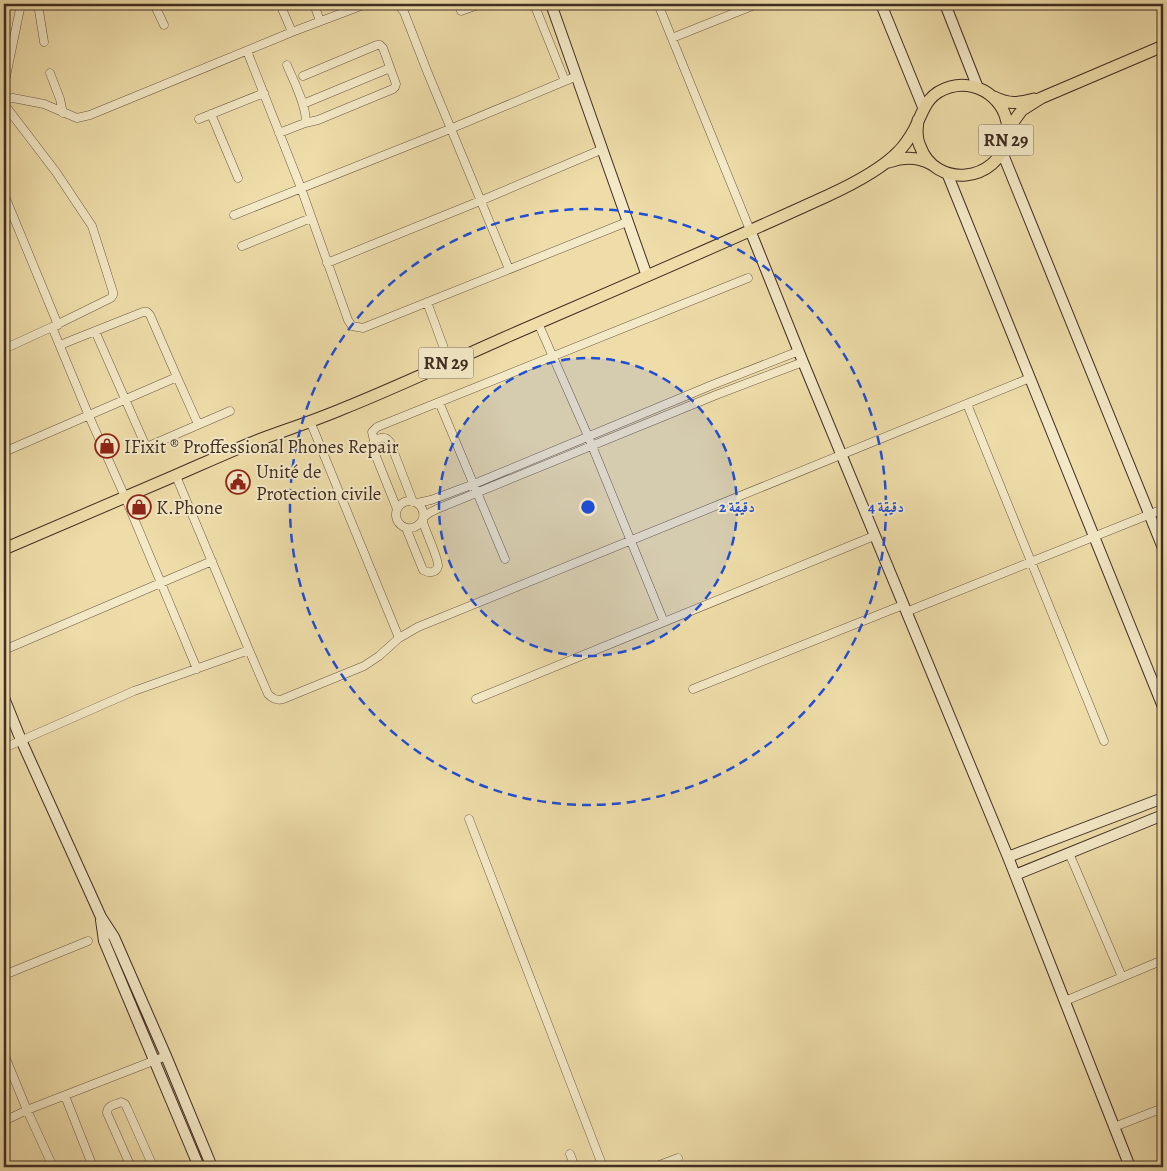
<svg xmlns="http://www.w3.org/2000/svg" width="1167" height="1171" font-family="Alegreya,Amiri,serif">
<rect width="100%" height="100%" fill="#eedda9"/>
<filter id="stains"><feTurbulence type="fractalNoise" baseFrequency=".004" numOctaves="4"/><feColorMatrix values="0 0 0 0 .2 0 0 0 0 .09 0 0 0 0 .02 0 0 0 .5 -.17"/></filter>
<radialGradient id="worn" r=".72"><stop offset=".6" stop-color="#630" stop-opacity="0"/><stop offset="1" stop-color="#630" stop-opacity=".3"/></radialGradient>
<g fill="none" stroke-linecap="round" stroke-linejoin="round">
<g stroke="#6b5944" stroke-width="9">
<path id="street" d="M38 4 44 42
M154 4 164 25
M280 4 292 32
M314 4 320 21
M398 4 404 12 427 71 509 269
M534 4 565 81
M658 4 750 230
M461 11 481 4
M672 38 757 4
M247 51 301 188 348 320 352 326 363 328 627 222
M50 73 60 99 63 113
M303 76 377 45H380L383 48 396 84 395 87 393 89 318 120 305 123
M4 86 21 4
M4 100 13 98 44 104 77 118 90 115 292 32 366 4
M4 104 56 172 92 226 113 292V295L111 298 52 327
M303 104 390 68
M211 114 238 178
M199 119 264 93
M279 133 305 123C309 110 292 78 287 65
M4 194 58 325
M234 215 450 129 577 76
M242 246 311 218
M327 263 480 201 603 149
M427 302 449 362
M538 323 588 436 664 622
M95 331 144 442 146 445 149 446 230 411
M60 345 143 312H147L150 315 177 377 198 424
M4 349 52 327 89 416 125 497 197 669
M439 402 505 559
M967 404 1104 741
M310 421 399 638
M374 441 372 432 377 427 748 278
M4 452 177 377
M176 476 249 650
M417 503 431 500 474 484 712 385 799 351
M397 509 373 449 372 445C376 437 385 435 390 442L413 502
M423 518 429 513 437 509 716 395 803 362
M406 528 423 570C428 573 436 574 438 566 439 560 426 532 424 525 421 519 426 513 421 507 416 500 406 499 400 505 387 519 408 539 422 521
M906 612 1163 509
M4 650 212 561
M693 689 903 605
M476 699 874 536
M4 748 134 691 249 650 268 694C273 699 277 701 283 699L364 666 379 656 399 638 418 627 1030 378
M469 819 603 1167
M1069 853 1122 977
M4 975 88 941
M1065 1001 1163 960
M4 1054 27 1110 53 1167
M65 1096 93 1167
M4 1121 27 1110 166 1056
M1114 1127 1163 1108
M570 1154 575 1167
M4 1161 6 1167
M131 1167 107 1113C107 1105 115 1105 121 1102L125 1104 127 1108 152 1164
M654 1167 678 1158"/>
</g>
<g stroke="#3f2d23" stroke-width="12">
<path id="secondary" d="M551 4 647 276
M881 4 923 107
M945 4 978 88
M1002 152 1163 548
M947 173 1163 707
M750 230 803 362 1008 857 1130 1167
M4 698 21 740 101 917 114 937 166 1056 212 1167
M1008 857 1163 798
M1015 875 1163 815
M101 920 104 941 199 1167"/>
</g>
<g stroke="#3f2d23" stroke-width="13">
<path id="primary" d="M994 97C1010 105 1018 103 1034 99
M1008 129 1022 110 1041 98 1163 46
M889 162C903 157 918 157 931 164
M4 549C60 525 116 501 172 477 200 465 228 452 256 441 285 430 314 421 342 409 397 387 450 362 504 338 612 291 720 245 827 196 851 185 881 170 899 151 905 145 910 137 914 130 924 110 926 94 950 87 982 78 1013 106 1007 138 998 183 935 189 920 146 916 138 917 129 918 120"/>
</g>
<use href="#street" stroke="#f4e9c7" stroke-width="8"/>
<use href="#secondary" stroke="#f4e9c7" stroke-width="10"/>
<use href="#primary" stroke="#eedda9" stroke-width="11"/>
</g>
<circle cx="588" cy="507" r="149" fill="#1d4ed8" fill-opacity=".12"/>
<g fill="none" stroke="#1d4ed8" stroke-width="2.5" stroke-dasharray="9 6">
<circle cx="588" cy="507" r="149"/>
<circle cx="588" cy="507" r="298"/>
</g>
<defs>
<g id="shop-ring" transform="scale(1.25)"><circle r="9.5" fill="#f4e9c7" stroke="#8f2418" stroke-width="1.5"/><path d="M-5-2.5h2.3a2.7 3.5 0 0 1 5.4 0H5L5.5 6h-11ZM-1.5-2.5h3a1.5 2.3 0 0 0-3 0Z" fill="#8f2418"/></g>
<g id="civic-ring" transform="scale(1.25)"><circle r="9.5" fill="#f4e9c7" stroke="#8f2418" stroke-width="1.5"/><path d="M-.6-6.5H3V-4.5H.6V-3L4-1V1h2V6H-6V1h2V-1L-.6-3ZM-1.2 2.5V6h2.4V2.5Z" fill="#8f2418"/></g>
</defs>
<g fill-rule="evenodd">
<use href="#shop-ring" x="107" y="446"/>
<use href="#civic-ring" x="238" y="482"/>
<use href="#shop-ring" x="139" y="507"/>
</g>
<g text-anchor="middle" stroke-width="4" stroke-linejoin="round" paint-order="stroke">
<g fill="#f4e9c7" stroke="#756554" stroke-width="1">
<rect x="978.5" y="124.5" width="55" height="31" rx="4"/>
<rect x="418.5" y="347.5" width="55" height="31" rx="4"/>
</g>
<g font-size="18" font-weight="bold" fill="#3f2d23">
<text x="1006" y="146">RN 29</text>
<text x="446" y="369">RN 29</text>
</g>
<g font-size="19" fill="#3f2d23" stroke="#f4e9c7" text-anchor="start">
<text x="124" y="453">IFixit ® Proffessional Phones Repair</text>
<text x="256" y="478">Unité de<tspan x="256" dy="22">Protection civile</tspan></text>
<text x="156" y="514">K.Phone</text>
</g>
</g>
<circle cx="588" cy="507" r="8" fill="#1d4ed8" stroke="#f4e9c7" stroke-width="2.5"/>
<g font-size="15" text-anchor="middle" font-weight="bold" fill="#1d4ed8" stroke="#f4e9c7" stroke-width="4" stroke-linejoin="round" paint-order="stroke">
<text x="737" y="512">2 دقيقة</text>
<text x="886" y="512">4 دقيقة</text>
</g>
<rect width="1167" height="1171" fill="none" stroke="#eedda9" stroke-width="20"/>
<rect x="5" y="5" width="1157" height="1161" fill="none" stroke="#3f2d23" stroke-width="2.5"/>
<rect x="10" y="10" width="1147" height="1151" fill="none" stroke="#3f2d23"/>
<rect width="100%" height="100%" filter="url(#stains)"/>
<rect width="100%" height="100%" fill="url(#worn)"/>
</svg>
